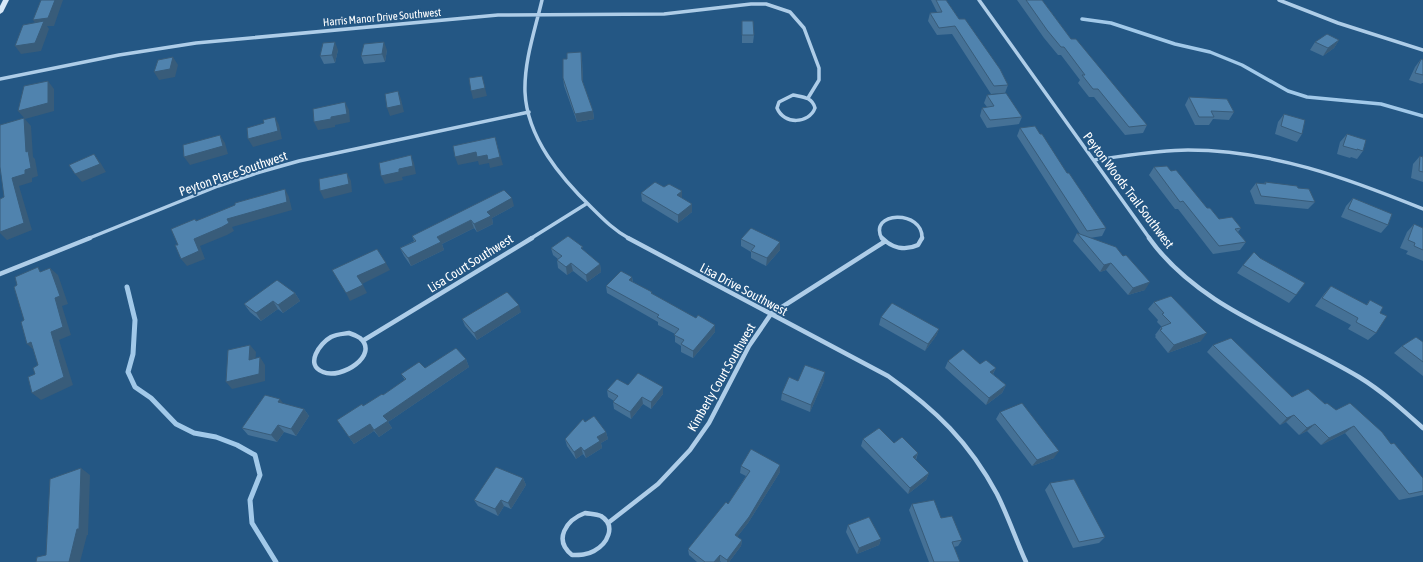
<svg xmlns="http://www.w3.org/2000/svg" width="1423" height="562" font-family="'Asap Condensed',sans-serif">
<rect width="100%" height="100%" fill="#245784"/>
<g fill="none" stroke-linecap="round" stroke-linejoin="round">
<path stroke="#a2c9e9" stroke-width="3.5" d="M1082 19 1111 23 1175 44 1210 52 1242 65 1288 91 1307 97 1381 104 1423 116"/>
<path stroke="#a2c9e9" stroke-width="5" d="M127 287 135 320 133 354 128 372 135 387 151 398 176 424 194 433 216 437 237 445 255 455 260 475 250 500 252 523 276 562"/>
<path stroke="#aecde8" stroke-width="3.5" d="M542 0C535 30 524 61 525 92 527 138 561 178 592 208 604 220 615 231 630 239
M979 0 1150 239
M1279 0 1338 23 1423 50
M0 79 119 55 196 43 498 15 664 14 751 4H766L790 12 804 28 819 68V80L808 98
M793 95C803 97 812 97 815 108 809 124 784 125 777 108L779 102Z
M1094 160C1125 156 1157 150 1188 150 1271 150 1347 178 1423 209
M87 239 218 186 260 172 299 161 529 112
M530 239 586 204
M882 239C867 211 924 209 922 239"/>
<path stroke="#aecde8" stroke-width="4.5" d="M628 238 888 376C936 410 969 442 997 494 1008 516 1016 540 1026 562
M882 238C892 248 905 251 918 245L922 238
M1149 238C1200 309 1288 334 1359 377 1382 391 1403 410 1423 428
M0 274 90 238
M349 333C352 334 357 336 360 338 380 355 341 380 323 372 304 365 320 343 331 337 337 334 343 334 349 333Z
M364 340 532 238
M585 513C590 514 596 514 601 516 617 526 607 544 594 551 587 555 580 555 572 555 553 540 566 520 585 513Z
M608 523 658 484 690 450 709 423 749 346 771 314 884 242"/>
<path fill="#d8e8f7" fill-rule="evenodd" d="M3 0H9L3 12 0 14V6Z"/>
</g>
<path fill="#457196" d="M931 0H946L959 19 1008 85 1005 93 991 94 952 34 937 35 928 21 930 13 937 12Z
M1017 0H1042L1071 39 1147 125 1143 133 1125 135 1094 97H1089L1078 83 1080 80 1061 55H1058L1044 38Z
M742 21 754 35 753 43H742Z
M1339 40 1334 48 1323 56 1310 50 1315 42Z
M338 50 335 63 324 64 320 56Z
M387 50 385 62 364 64 361 56Z
M581 52 582 60 583 83 593 111 594 119 577 122 564 86 563 78 567 59Z
M1421 59 1423 60V83H1422L1421 84 1409 80 1415 67Z
M987 95 1022 117 1019 124 987 128 980 116 982 108 987 107 984 103Z
M1189 97 1234 112 1229 120 1213 119 1209 125H1195L1185 105Z
M1284 114 1302 134 1297 142 1275 134 1278 122Z
M1020 128 1067 173 1106 228 1102 236 1090 238 1145 290 1128 295 1106 270 1100 272 1073 241 1077 233 1080 234 1017 136Z
M1347 134 1363 151 1357 159 1351 157 1350 158 1337 154 1340 142Z
M1420 156 1423 157V182L1411 178 1413 164Z
M1154 167 1171 171 1207 208 1219 219 1241 228 1238 232 1246 242 1240 250 1213 254 1178 209H1175L1149 175Z
M1265 182 1298 188 1315 202 1308 209 1255 204 1250 191 1256 183 1264 184Z
M664 187 682 191V198L692 212 678 223 642 201 641 193Z
M1353 198 1388 225 1381 233 1341 217 1346 206Z
M514 206 492 218 493 224 477 232 474 228 442 244 444 250 411 266 404 256 400 248 414 241 412 236Z
M1414 224 1423 228V261L1406 254 1408 251 1400 248 1407 232Z
M741 239 780 250 766 266 751 258V252L741 246Z
M551 248 583 250 600 264 601 272 587 282 573 271 567 275 558 268 557 260 558 259 553 255Z
M1260 258 1296 295 1289 303 1237 273 1243 265Z
M632 277 633 282 715 332 693 358 681 352V346L675 342V334L658 325V322L607 293 606 286Z
M1331 286 1366 305 1370 300 1380 313 1376 333 1368 340 1348 329 1351 325 1315 306 1324 294Z
M295 293 300 301 283 313 278 309 261 321 250 312 244 304Z
M1154 302 1201 341 1168 353 1155 337 1156 336 1155 335 1161 327H1162L1157 322 1158 320 1148 309Z
M521 312 477 340 465 326 462 319Z
M881 317 939 329 936 336 925 351 879 325Z
M1423 342V376L1394 353 1402 346Z
M1213 345 1292 397 1325 404 1391 444 1423 478V495L1399 500 1345 433 1321 445 1307 431 1299 435 1286 422 1280 425 1207 352Z
M466 359 469 367 388 422 392 428 379 437 374 431 354 444 337 420 363 406 383 395 405 380 401 374 425 368Z
M948 361 980 364 996 368 993 374 1006 385 1002 393 986 405 945 368Z
M824 380 810 412 781 400 782 393 798 381Z
M628 385 663 387V394L651 409 643 404 631 419 614 409 613 402 614 401 608 397 607 390Z
M284 404 304 409 309 416 296 436 284 432 277 442 248 435 242 428Z
M1000 412 1054 458 1032 466 996 419Z
M585 422 606 432 608 439 601 443 602 448 586 458 583 454 576 459 567 446 565 439Z
M863 439 894 443 918 453 916 460 929 473 926 480 908 494 861 446Z
M741 466 780 472 748 523 737 537 742 540 741 546 729 562H721L720 561 719 562H697L689 555 688 549 728 504 746 476 740 473Z
M523 478 526 485 511 509 504 506 498 516 478 506 474 500Z
M1050 483 1105 537 1099 543 1073 548 1045 490Z
M912 504 941 518 962 540 958 546 954 547 960 562H929L909 510Z
M848 525 881 539 879 545 857 554 846 532Z"/>
<path fill="#385c7a" d="M55 0H63L54 26H47L49 29 41 51 21 54 15 46 39 28 33 20Z
M1339 40 1334 48 1323 56 1328 48Z
M335 42 338 50 335 63 332 55Z
M384 42 387 50 385 62 382 54Z
M581 52 582 60 583 88 582 80Z
M173 57 178 65 175 77 159 80 154 72Z
M482 76 487 96 473 99 471 91Z
M48 81 54 89V111L25 119 18 111Z
M398 91 401 99 404 112 390 116 387 108Z
M345 102 349 110 350 122 335 125V127L318 130 314 122 331 117Z
M593 111 594 119 577 122 575 114Z
M275 117 279 125 282 139 253 147 248 139Z
M24 118 31 126 33 157 35 159 38 176 32 178V182L19 186 32 230 7 240 0 233V232L12 178 25 170 26 152Z
M220 135 225 143 228 154 190 165 184 157Z
M495 137 503 165 490 168 489 163 479 165 478 161 458 165 455 157 476 152Z
M94 154 100 162 106 172 82 182 75 174Z
M411 155 414 163 416 174 402 177 403 180 385 184 381 176 399 169Z
M347 173 351 181 352 192 324 199 320 191Z
M285 189 289 197 292 210 232 227 234 231 227 235 200 246 205 259 187 266 181 259 194 239 227 219Z
M682 191V199L677 195Z
M512 198 514 206 492 218 493 224 477 232 474 224 487 212Z
M692 204V212L678 223V215Z
M471 220 474 228 442 244 444 250 411 266 408 258 437 237Z
M780 242V250L766 266 767 258Z
M386 263 390 270 362 284 357 276Z
M571 263 573 271 567 275 566 267Z
M1111 263 1106 270 1100 272 1104 265Z
M600 264 601 272 587 282 586 275Z
M50 268 58 275 68 304 62 306 71 335 59 340 73 385 41 400 32 393 55 298Z
M632 277 633 285 629 280Z
M1150 282 1145 290 1128 295 1133 288Z
M363 285 367 293 350 301 346 293Z
M295 293 300 301 283 313 278 305Z
M273 301 278 309 261 321 256 313Z
M519 305 521 312 477 340 474 333Z
M715 325V332L693 358V351Z
M939 329 936 336 925 351 928 344Z
M1207 333 1201 341 1168 353 1174 345Z
M31 342 35 351 27 344Z
M250 345 256 352 255 367 249 360Z
M260 357 265 365V381L232 389 226 382Z
M466 359 469 367 388 422 392 428 379 437 374 430 383 416Z
M996 368 992 375 990 372Z
M825 372 824 380 810 412 811 405Z
M1006 385 1002 393 986 405 989 398Z
M663 387V394L651 409V402Z
M642 397 643 404 631 419 630 412Z
M280 399 286 407 278 402Z
M304 409 309 416 296 436 291 429Z
M1294 415 1286 422 1280 425 1287 418Z
M370 424 374 431 354 444 349 437Z
M1315 424 1307 431 1299 435 1307 428Z
M278 425 284 432 277 442 271 435Z
M1354 426 1345 433 1321 445 1329 438Z
M606 432 608 439 601 443 602 448 586 458 584 451 597 437Z
M581 447 583 454 576 459 574 452Z
M1059 451 1054 458 1032 466 1037 460Z
M918 453 915 460 913 457Z
M780 465V472L748 523 734 541 735 535Z
M81 468 90 475 88 535H87L80 562H69Z
M929 473 926 480 908 494 910 488Z
M523 478 526 485 511 509 508 503Z
M501 500 504 506 498 516 495 509Z
M881 539 879 545 857 554 859 548Z
M742 540 741 546 729 562H727V560Z
M720 555V561L719 562H714Z"/>
<path fill="#5083ae" stroke="#385c7a" d="M41 0H55L48 18 33 20Z
M936 0H946L959 19H965L1000 69 1008 85 994 86 955 26 939 28 930 13 942 12Z
M1026 0H1042L1071 39H1076L1147 125 1129 127 1098 89H1093L1082 75H1085L1064 47H1061L1047 30Z
M44 21 35 43 15 46 23 25Z
M742 21H753L754 35H742Z
M1327 34 1339 40 1328 48 1315 42Z
M335 42 332 55 320 56 323 43Z
M384 42 382 54 361 56 364 44Z
M581 52 582 80 593 111 575 114 563 78V59H567V53Z
M173 57 170 69 154 72 158 60Z
M1421 59 1423 60V75L1415 73Z
M482 76 485 88 471 91 469 78Z
M48 81V103L18 111 24 86Z
M398 91 401 105 387 108 385 94Z
M1006 93 1022 117 990 120 982 108 994 106 987 95Z
M1189 97 1227 99 1234 112 1211 111 1214 117H1199Z
M345 102 347 114 331 117V119L314 122 313 109Z
M1284 114 1305 120 1302 134 1281 126Z
M275 117 278 131 248 139 247 128 264 123 263 120Z
M24 118 26 152 28 151 31 168 25 170V174L12 178 24 223 0 232V199L4 197 0 167V125Z
M1035 126 1040 134H1042L1067 173H1069L1106 228 1087 231 1020 128Z
M1347 134 1366 140 1363 151 1357 149V150L1343 146Z
M220 135 223 146 184 157 183 145Z
M495 137 500 157 488 160 487 155 477 157 476 152 455 157 453 146Z
M94 154 100 164 75 174 69 165Z
M411 155 413 166 399 169V172L381 176 379 163Z
M1420 156 1423 157V172L1419 171Z
M1167 166 1171 171 1176 170 1207 208H1210L1219 219 1232 217 1241 228 1235 229 1246 242 1219 246 1183 201 1180 202 1154 167Z
M347 173 349 184 320 191 319 179Z
M655 182 664 187 669 184 682 191 677 195 692 204 678 215 641 193Z
M1265 182 1297 186 1298 188 1309 189 1315 202 1261 196 1256 183 1266 184Z
M285 189 287 202 227 219 229 223 222 227 194 239 199 251 181 259 175 245H178L171 229 195 219 196 221 235 205V203Z
M504 190 512 198 487 212 491 216 474 224 471 220 437 237 441 242 408 258 400 248 416 241 412 236Z
M1353 198 1392 214 1388 225 1348 209Z
M1414 224 1423 228V250L1414 246 1415 243 1408 240Z
M751 228 780 242 767 258 751 251 755 246 741 239Z
M1077 233 1116 247 1123 256 1126 255 1150 282 1133 288 1111 263 1104 265Z
M568 236 583 247 581 248 600 264 586 275 571 263 566 267 557 260 562 256 551 248Z
M377 249 386 263 357 276 363 285 346 293 332 270Z
M1254 252 1260 258 1305 283 1296 295 1243 265Z
M38 267 40 272 50 268 60 296 55 298 63 327 51 332 64 377 32 393 28 377 35 374 33 368 38 365 31 342 27 344 21 322 24 320 14 287 17 285 15 277Z
M621 271 632 277 629 280 652 292 651 293 696 318 698 315 715 325 693 351 681 344 684 340 674 335 679 329 657 317 659 315 606 286Z
M277 280 295 293 278 305 273 301 256 313 244 304Z
M1331 286 1367 305 1370 300 1383 307 1380 313 1387 316 1376 333 1356 322 1358 318 1322 298Z
M507 292 519 305 474 333 462 319Z
M1171 296 1207 333 1174 345 1160 330 1162 329 1161 327 1171 323 1162 314 1164 313 1154 302Z
M892 303 939 329 928 344 881 317Z
M1416 337 1423 342V362L1402 346Z
M1231 338 1292 397 1308 389 1325 404 1327 403 1336 410 1350 403 1382 432 1391 444 1394 443 1423 478V491L1409 494 1354 426 1329 438 1315 424 1307 428 1294 415 1287 418 1213 345Z
M250 345 249 360 260 357 259 374 226 382 228 350Z
M456 348 466 359 383 416 388 421 374 430 370 424 349 437 337 420 362 404 363 406 382 394 383 395 406 379 401 374 419 362 425 368Z
M963 349 980 364 986 360 996 368 990 372 1006 385 989 398 948 361Z
M805 365 825 372 811 405 782 393 789 377 798 381Z
M638 373 663 387 651 402 642 397 630 412 613 402 618 396 607 390 617 379 628 385Z
M265 395 280 399 278 402 304 409 291 429 278 425 271 435 242 428Z
M1022 403 1059 451 1037 460 1000 412Z
M594 416 606 432 597 437 600 441 584 451 581 447 574 452 565 439 583 419 585 422Z
M879 428 894 443 902 437 918 453 913 457 929 473 910 488 863 439Z
M751 449 780 465 749 517 735 535 742 540 727 560 720 555 714 562H705L688 549 726 502 728 504 750 471 741 466Z
M496 467 523 478 508 503 501 500 495 509 474 500Z
M81 468 79 529H77L69 562H36L37 557 46 555 50 479Z
M1074 479 1105 537 1079 542 1050 483Z
M934 500 941 518 952 516 962 540 952 542 960 562H934L912 504Z
M869 517 881 539 859 548 848 525Z"/>
<g text-anchor="middle" stroke-width="3.5" stroke-linejoin="round" paint-order="stroke">
<g font-size="11" fill="#fff" stroke="#245784">
<text transform="translate(382 17) rotate(-5)" y="4">Harris Manor Drive Southwest</text>
</g>
<g font-size="13" fill="#fff" stroke="#245784">
<text transform="translate(233 173) rotate(-19)" y="5">Peyton Place Southwest</text>
<text transform="translate(1129 190) rotate(53)" y="5">Peyton Woods Trail Southwest</text>
<text transform="translate(470 263) rotate(-32)" y="5">Lisa Court Southwest</text>
<text transform="translate(744 289) rotate(28)" y="5">Lisa Drive Southwest</text>
<text transform="translate(721 377) rotate(-60)" y="5">Kimberly Court Southwest</text>
</g>
</g>
</svg>
